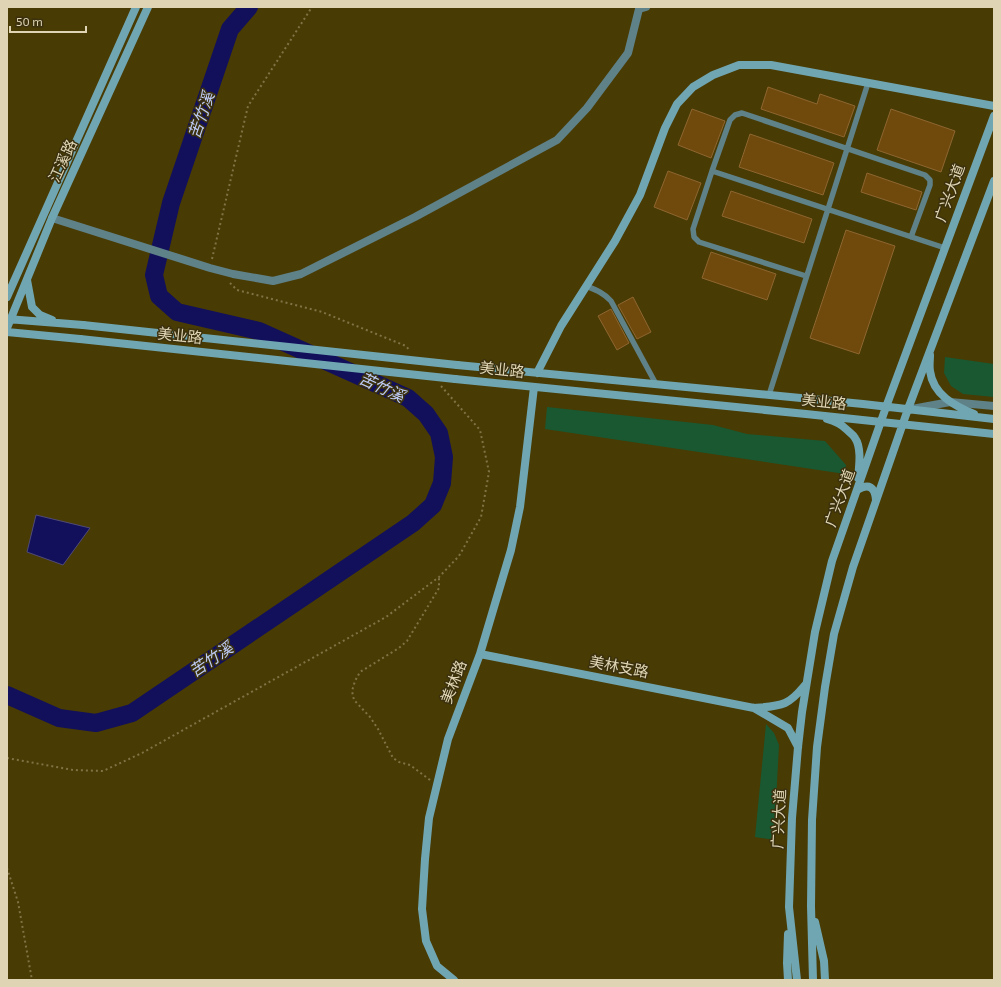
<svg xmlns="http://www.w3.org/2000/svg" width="1001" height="987" font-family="'Exo 2','Noto Sans SC',sans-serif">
<rect width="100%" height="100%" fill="#493b04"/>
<path fill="#195831" d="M945 357 994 364V397L963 394 951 386 944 373Z
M547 407 713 425 747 434 825 441 846 465 845 474 545 429Z
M766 724 774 733 779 745 774 840 755 837Z"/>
<path fill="#12105b" stroke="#504b76" d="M36 515 90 528 63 565 27 552Z"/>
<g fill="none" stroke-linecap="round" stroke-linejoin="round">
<path stroke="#12105b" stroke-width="18" d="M7 695 59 718 96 723 132 713 413 523 433 505 442 483 444 457 439 433 426 414 408 398 259 331 177 312 159 296 154 275 171 203 230 29 249 7"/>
</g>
<path fill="#704a0d" stroke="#8e6630" d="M768 87 817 104 820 94 855 106 844 137 761 109Z
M692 109 725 121 711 158 678 145Z
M891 109 955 131 941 172 877 150Z
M750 134 834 163 823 195 739 167Z
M668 171 701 183 687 220 654 207Z
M867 173 922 192 916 210 861 192Z
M731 191 812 219 804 243 722 216Z
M846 230 895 246 859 354 810 338Z
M711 252 776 274 767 300 702 278Z
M633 297 651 332 637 339 618 305Z
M611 309 629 343 617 350 598 316Z"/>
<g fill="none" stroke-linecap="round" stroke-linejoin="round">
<path stroke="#807345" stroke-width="2" stroke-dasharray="2 3" stroke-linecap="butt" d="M212 259 248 106 312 7
M230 283 237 290 322 312 406 346 410 351
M7 758 73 770 103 771 142 753 386 617 439 577 459 556 481 517 489 472 480 430 441 386
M430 780 410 765 399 762 393 758 378 729 370 717 354 700 352 691 355 681 360 672 399 648 407 641 439 588V577
M7 868 18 902 32 980"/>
<path stroke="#5f8188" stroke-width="5.5" d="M712 171 945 248
M806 276 699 242 694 237 693 229 712 171 730 120 735 115 742 113 925 175 930 180V185L911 237
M586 286C596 290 604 293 611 301L656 384
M769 395 868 83"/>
<path stroke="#5f8188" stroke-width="8" d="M52 218 210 268 233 274 273 281 301 274 415 217 557 140 587 108 628 53 639 9 646 7
M912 409 950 402 994 406"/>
<path stroke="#70a6b2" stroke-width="8" d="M27 280 32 307 40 315 52 320
M7 297 136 7
M7 319 83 325
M7 328 52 218 148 7
M7 332 80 339
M930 355C930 360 929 366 930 371 933 395 955 406 974 414
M457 365 863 404 994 419
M537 373 561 326 615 241 640 195 665 128 677 104 693 87 713 75 739 65H771L994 106
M455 379 806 414 994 434
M827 419C834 421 841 424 846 429 849 432 853 434 855 438 862 448 859 467 858 478
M857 490C869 483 875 487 876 500
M480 654 754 708C764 707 776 707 785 703 794 699 800 691 806 684
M754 708 788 728 798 747
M815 922 824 961 825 980
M454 980 437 966 426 941 422 909 425 859 429 818 448 739 480 654 511 550 520 507 534 387
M788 980 787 963 788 934
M797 980 789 907 792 818 798 747 802 712 815 632 832 561 886 407 994 116
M813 980 811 906 812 820 817 747 825 687 834 634 853 567 908 409 994 181"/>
<path stroke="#70a6b2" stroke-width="8" d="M83 325 457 365
M80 339 455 379"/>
</g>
<g text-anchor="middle" stroke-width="3" stroke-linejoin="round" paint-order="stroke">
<g font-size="15" fill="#dfd5b5" stroke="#3b310e">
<text transform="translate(63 161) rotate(-65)" y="5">江溪路</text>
<text transform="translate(950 193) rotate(-70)" y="5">广兴大道</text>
<text transform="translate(180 336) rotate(6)" y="5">美业路</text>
<text transform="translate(502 370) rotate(6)" y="5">美业路</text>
<text transform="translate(824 402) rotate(6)" y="5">美业路</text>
<text transform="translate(840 498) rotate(-70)" y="5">广兴大道</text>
<text transform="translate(619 667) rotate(11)" y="5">美林支路</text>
<text transform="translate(454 682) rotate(-69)" y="5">美林路</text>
<text transform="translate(779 819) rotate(-87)" y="5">广兴大道</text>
</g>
<g font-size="16" font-style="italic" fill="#becbf6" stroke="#3b310e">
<text transform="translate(201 115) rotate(-71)" y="6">苦竹溪</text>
<text transform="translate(382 387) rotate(25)" y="6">苦竹溪</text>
<text transform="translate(211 659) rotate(-34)" y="6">苦竹溪</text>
</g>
</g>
<rect width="1001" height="987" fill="none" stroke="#dfd5b5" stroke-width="16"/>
<path d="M10 26v6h76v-6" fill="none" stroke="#dfd5b5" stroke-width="2"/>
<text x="16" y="26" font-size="12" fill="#dfd5b5" stroke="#3b310e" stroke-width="3" paint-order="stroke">50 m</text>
</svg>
